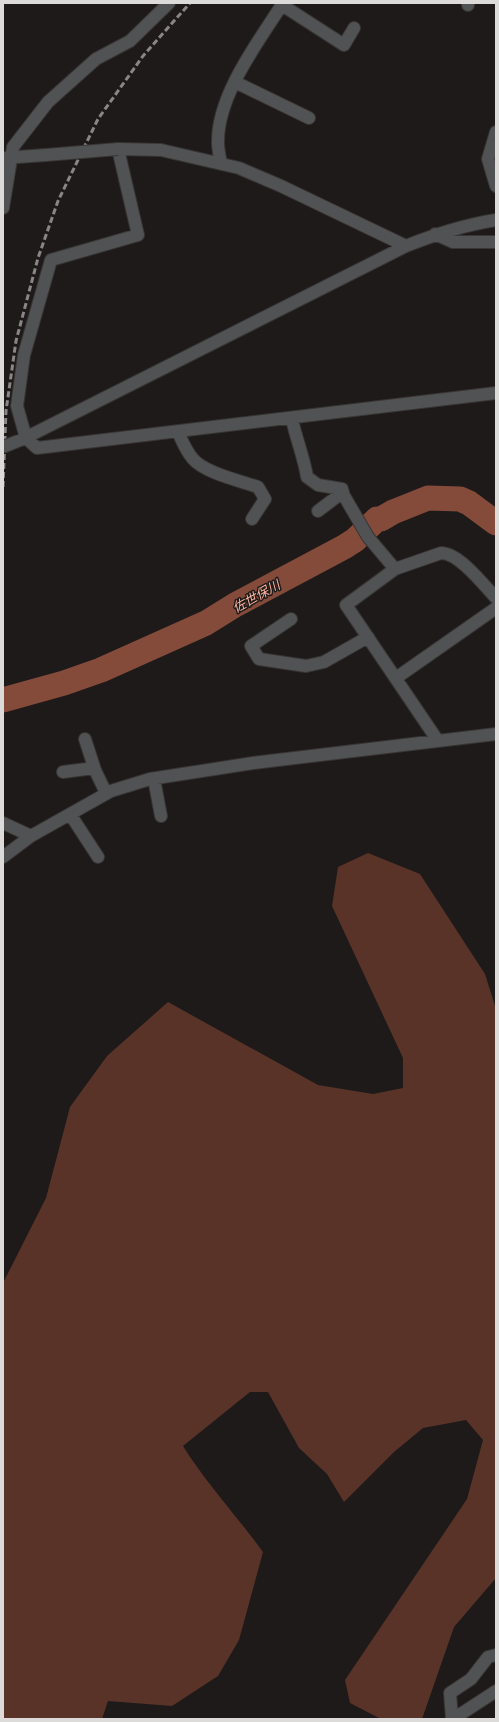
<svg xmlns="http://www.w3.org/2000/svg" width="499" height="1722" font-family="Commissioner,'Noto Sans JP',sans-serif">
<rect width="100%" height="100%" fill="#1d1a19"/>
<path fill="#593328" d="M368 853 420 874 485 974 496 1009V1578L454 1627 422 1719H381L350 1703 345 1680 467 1499 483 1440 466 1420 423 1428 394 1452 344 1502 327 1474 299 1448 268 1392H250L183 1446C206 1483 237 1516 263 1552L239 1640 218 1676 172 1706 108 1701 102 1719H3V1283L46 1198 70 1107 107 1056 168 1002 318 1085 373 1094 403 1088V1058L332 906 338 867Z"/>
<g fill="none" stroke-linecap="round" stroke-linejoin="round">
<path stroke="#854b3a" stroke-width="25" d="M3 700 64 683 101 670 206 623 235 605 344 547 355 540 377 519H381L393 512 428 498 460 499 469 503 496 523"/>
<g stroke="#383534" stroke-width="14">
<path id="minor" d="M282 5 344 45 354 28
M468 5V3
M235 82 309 118
M496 132 488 159 496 186
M3 158 46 155
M221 164C220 157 218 150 218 143 217 95 259 41 283 3
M3 208 13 147 48 102 96 59 130 41 169 3
M435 234 453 242H496
M406 246 281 186 239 168 161 150 118 149 138 235 51 260 24 355 17 406 26 438 37 448 496 393
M292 419C296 439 304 457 307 477L318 485 342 489 343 494 368 537 395 569 346 605 438 741
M178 432C182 441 186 451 193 459 205 473 241 481 258 487L265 499 252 519
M21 440 406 246C436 234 464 225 496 220
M318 511 343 492
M395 569 441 553C459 553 483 584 496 598
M291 619 251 646 259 659 306 666 324 662 368 637
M396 678 496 608
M85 739 95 770 106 793
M63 772 94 768
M154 779 161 816
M70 814 98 857
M3 823 31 836
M3 857 31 836 111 791 150 779 253 763 496 734
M452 1719 450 1693 471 1679 488 1657 496 1655
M453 1719 496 1691"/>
</g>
<use href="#minor" stroke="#515253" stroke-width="12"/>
<path stroke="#898685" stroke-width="3" stroke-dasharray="6 3" stroke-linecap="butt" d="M3 487 6 411 16 341 38 258 58 201 98 119 143 56 190 3"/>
<g stroke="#383534" stroke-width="14" stroke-linecap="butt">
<path id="minor-bridge" d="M46 155 118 149
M3 447 18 441"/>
</g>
<use href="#minor-bridge" stroke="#515253" stroke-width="12"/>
</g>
<g text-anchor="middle" stroke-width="3" stroke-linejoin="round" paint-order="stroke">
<g font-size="13" font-style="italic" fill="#fcb49e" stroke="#1d1a19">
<text transform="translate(256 596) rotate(-29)" y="5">佐世保川</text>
</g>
</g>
<rect width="499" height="1722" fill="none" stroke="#dddada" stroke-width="8"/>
</svg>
